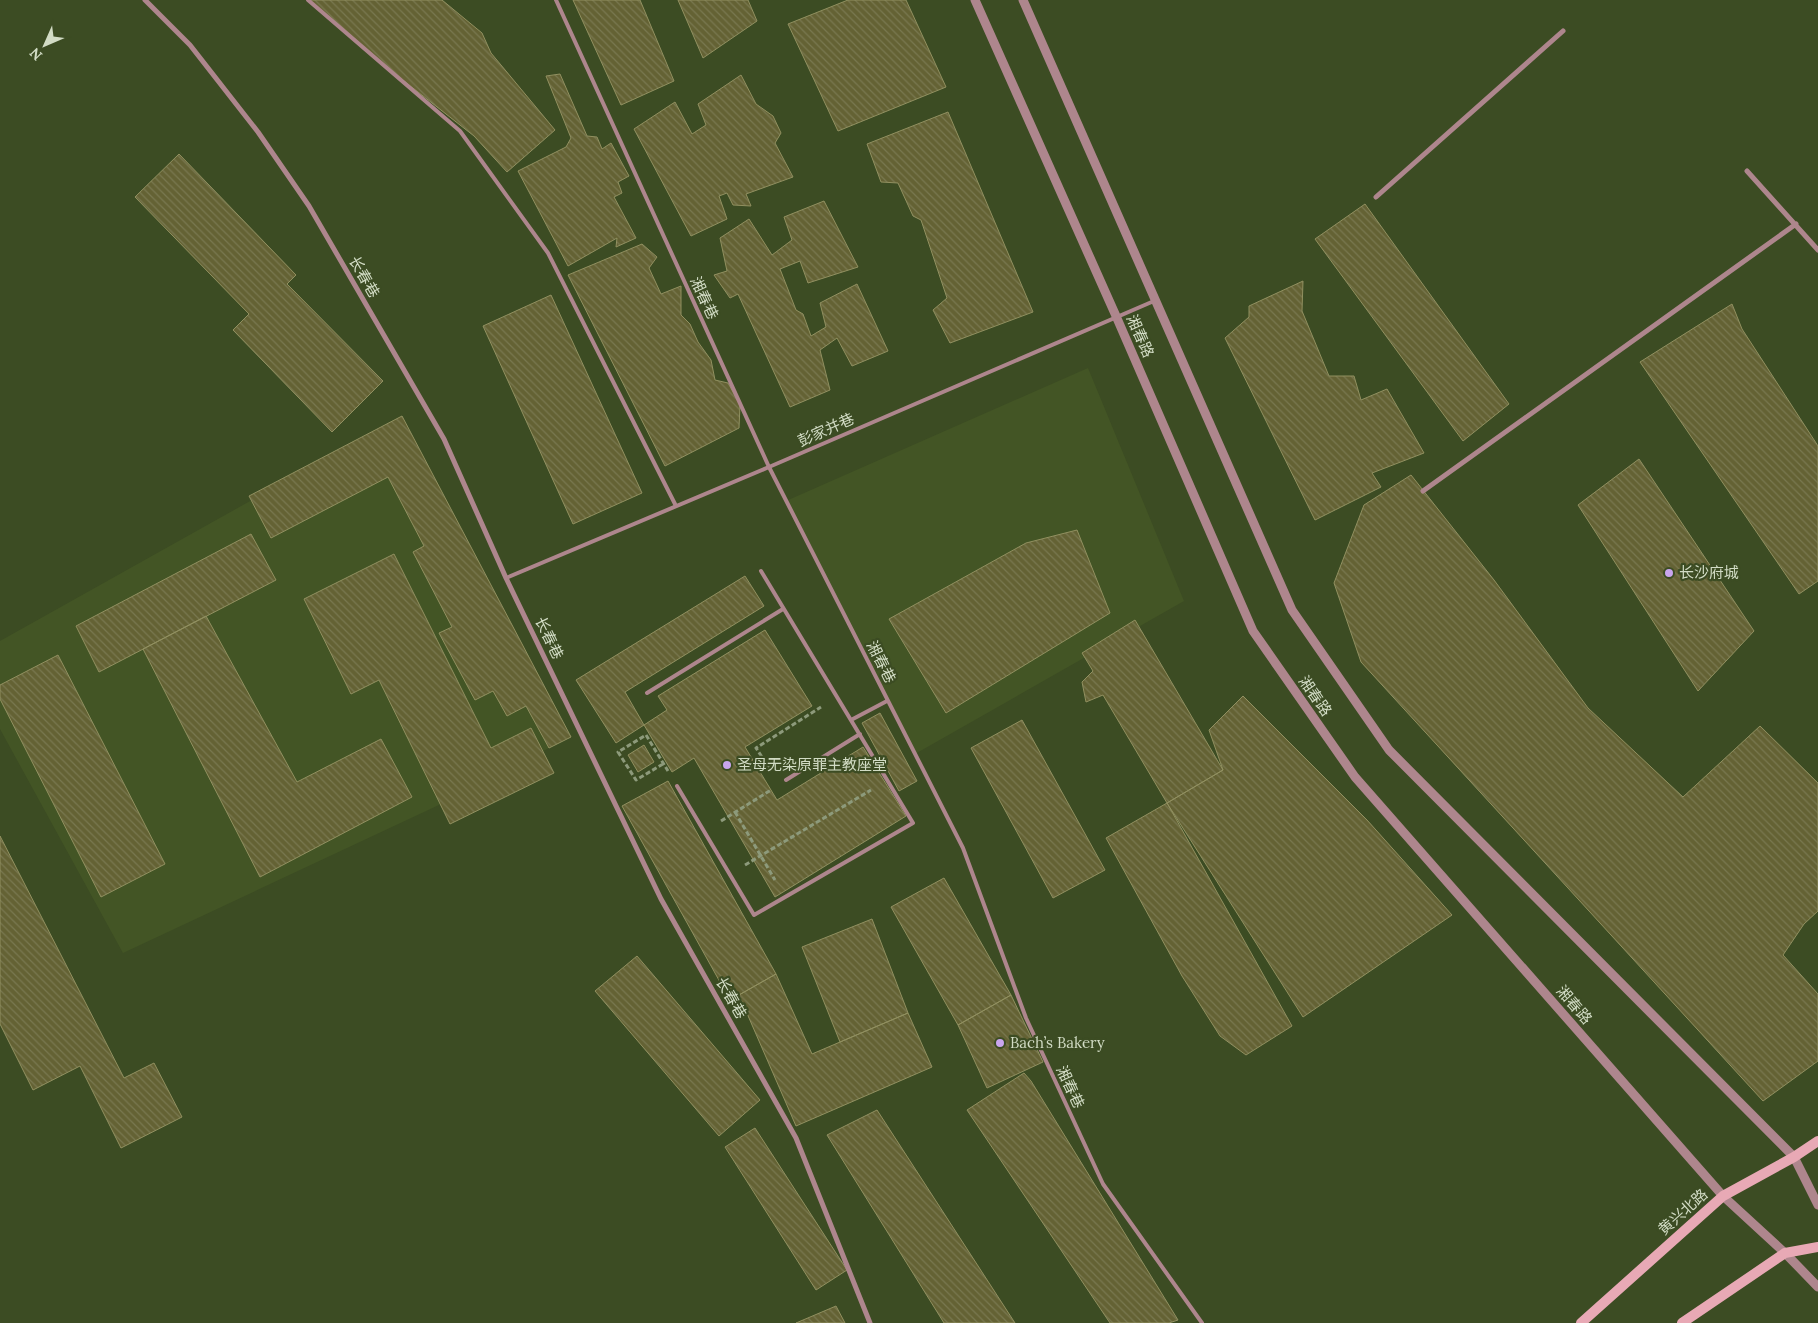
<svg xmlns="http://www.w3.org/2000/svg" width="1818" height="1323" font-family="Lora,'Noto Sans SC',serif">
<defs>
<pattern id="building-back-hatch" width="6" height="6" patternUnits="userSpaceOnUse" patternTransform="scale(1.25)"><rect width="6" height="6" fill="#646234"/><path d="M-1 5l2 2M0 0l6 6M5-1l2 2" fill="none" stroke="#797850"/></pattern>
</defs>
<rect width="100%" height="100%" fill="#3c4c23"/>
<path fill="#435525" d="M1088 368 1184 601 915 754 786 501Z
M402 416 549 748 441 804 123 953 0 729V641Z"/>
<path fill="url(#building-back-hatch)" stroke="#919060" d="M309 0H442L482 33 491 53 555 130 507 172 474 136 390 70Z
M573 0H640L674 81 621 105Z
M678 0H748L757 21 703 58Z
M848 0H906L946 87 838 131 788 24Z
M560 74 587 136 597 137 602 149 611 143 629 176 618 182 622 193 614 197 636 238 616 247 617 238 568 266 518 171 566 147 571 138 546 76Z
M741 75 756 104 773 116 781 133 775 143 793 177 746 194 751 206 733 205 727 193 719 196 727 219 691 236 634 129 675 102 692 134 706 125 698 104Z
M948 112 1033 312 950 343 933 310 947 298 921 220 913 216 898 183 881 182 867 144Z
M179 154 296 275 287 284 383 381 332 432 233 330 249 314 135 197Z
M824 201 858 267 808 283 800 261 780 269 796 310 803 314 811 336 826 327 820 303 857 284 888 351 852 366 837 338 820 350 830 390 790 407 738 294 730 298 714 275 727 271 720 238 749 219 772 255 792 240 784 217Z
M1365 204 1509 404 1463 441 1315 239Z
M642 244 657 257 649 268 661 294 681 286V315L690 324 698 342 711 360 715 380 728 383 740 405 739 428 665 466 568 275Z
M1303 281 1302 311 1329 376H1354L1361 400 1387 389 1424 453 1372 473 1381 487 1315 520 1225 338 1249 317V306Z
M551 295 642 493 573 524 483 326Z
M1732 304 1742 329 1818 446V581L1799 594 1640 362Z
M402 416 571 737 549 748 526 706 507 716 493 691 475 700 439 633 452 627 413 552 424 546 388 477 271 538 249 496Z
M1639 459 1754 631 1698 691 1578 505Z
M1411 475 1494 580 1588 708 1683 797 1760 726 1818 783V911L1804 924 1783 955 1818 994V1061L1763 1101 1361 662 1334 583 1364 505Z
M1077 530 1110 613 946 713 889 619 1026 543Z
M251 534 276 580 99 672 76 626Z
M394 554 491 748 531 728 554 773 450 824 379 680 351 694 304 599Z
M745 576 764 606 625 692 644 725 616 743 576 680Z
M206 616 297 782 381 739 412 797 260 877 143 649Z
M1135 620 1223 770 1167 803 1103 695 1086 702 1082 682 1093 671 1082 653Z
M765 630 812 706 745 747 777 800 863 747 906 816 775 897 694 758 672 772 644 725 667 710 658 696Z
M58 655 165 864 101 897 0 699V685Z
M1243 696 1367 820 1452 915 1303 1017 1167 803 1223 770 1209 730Z
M880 713 917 781 899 791 862 723Z
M1022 720 1105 870 1053 898 971 748Z
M644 745 654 762 638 772 628 755Z
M668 781 776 974 730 1000 622 806Z
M1167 803 1292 1026 1246 1055 1220 1036 1182 976 1106 838Z
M0 836 124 1078 154 1063 182 1117 121 1148 80 1066 33 1090 0 1024Z
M944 878 1011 995 958 1025 891 907Z
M872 919 908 1013 840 1042 802 947Z
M637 956 760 1100 719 1136 595 991Z
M776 974 812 1054 908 1013 932 1067 796 1126 739 995Z
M1011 995 1043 1062 987 1088 958 1025Z
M1024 1073 1031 1081 1178 1320 1169 1323H1110L967 1110Z
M877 1110 1015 1323H944L827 1135Z
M755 1128 847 1270 816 1290 725 1147Z
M836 1306 845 1323H796Z"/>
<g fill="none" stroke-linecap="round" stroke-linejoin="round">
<path stroke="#8d9a7b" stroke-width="3" stroke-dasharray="5 2.5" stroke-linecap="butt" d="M663 764 636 780 618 752 646 735 668 771
M770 769 756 748 821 707
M735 812 775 880
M721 821 771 790
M745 865 871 790"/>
<path stroke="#ae868d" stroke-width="4" d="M308 0 460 131 548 253 676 506
M556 0 769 467 963 848 1026 1018 1103 1184 1202 1323
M506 578 769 467 1154 301
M647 693 783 609
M851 720 887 701
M786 780 860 734
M677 786 754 915 913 823 761 571"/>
<path stroke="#ae868d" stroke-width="5" d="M145 0 190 45 258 132 309 206 444 439 506 578 661 899 796 1138 870 1323
M1747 171 1818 250
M1376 197 1563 31
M1423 491 1796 224"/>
<path stroke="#ae868d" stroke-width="9" d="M975 0 1116 316 1253 631 1355 777 1723 1196 1785 1253 1818 1287
M1023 0 1292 610 1389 750 1794 1157 1818 1205"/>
<path stroke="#e8a9b5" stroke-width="10" d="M1581 1323 1723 1196 1794 1157 1818 1141
M1682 1323 1785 1253 1818 1247"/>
</g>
<g fill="#c9a5ee" stroke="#3c4c23" stroke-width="2">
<circle cx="1669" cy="573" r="5"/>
<circle cx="727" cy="765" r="5"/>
<circle cx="1000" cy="1043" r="5"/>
</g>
<g text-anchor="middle" stroke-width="4.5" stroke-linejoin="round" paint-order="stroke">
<g font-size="15" fill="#d2dcc5" stroke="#3c4c23">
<text transform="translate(364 277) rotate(60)" y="5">长春巷</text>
<text transform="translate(704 298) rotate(65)" y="5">湘春巷</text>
<text transform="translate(1140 336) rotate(66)" y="5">湘春路</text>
<text transform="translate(826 430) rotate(-24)" y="5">彭家并巷</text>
<text transform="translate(549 638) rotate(64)" y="5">长春巷</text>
<text transform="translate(881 662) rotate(63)" y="5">湘春巷</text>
<text transform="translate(1315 696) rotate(55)" y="5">湘春路</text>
<text transform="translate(731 998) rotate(60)" y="5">长春巷</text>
<text transform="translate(1574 1005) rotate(49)" y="5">湘春路</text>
<text transform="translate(1070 1087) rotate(65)" y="5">湘春巷</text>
<text transform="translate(1683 1212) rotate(-42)" y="5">黄兴北路</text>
</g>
<g font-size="15" fill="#d2dcc5" stroke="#3c4c23" text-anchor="start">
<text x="1679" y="578">长沙府城</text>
<text x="737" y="770">圣母无染原罪主教座堂</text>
<text x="1010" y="1048">Bach’s Bakery</text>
</g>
</g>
<g transform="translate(45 45) rotate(225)" stroke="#3c4c23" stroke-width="4" paint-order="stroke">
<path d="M0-4L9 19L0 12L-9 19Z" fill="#d2dcc5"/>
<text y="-8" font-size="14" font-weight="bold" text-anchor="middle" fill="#d2dcc5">N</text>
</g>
</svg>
